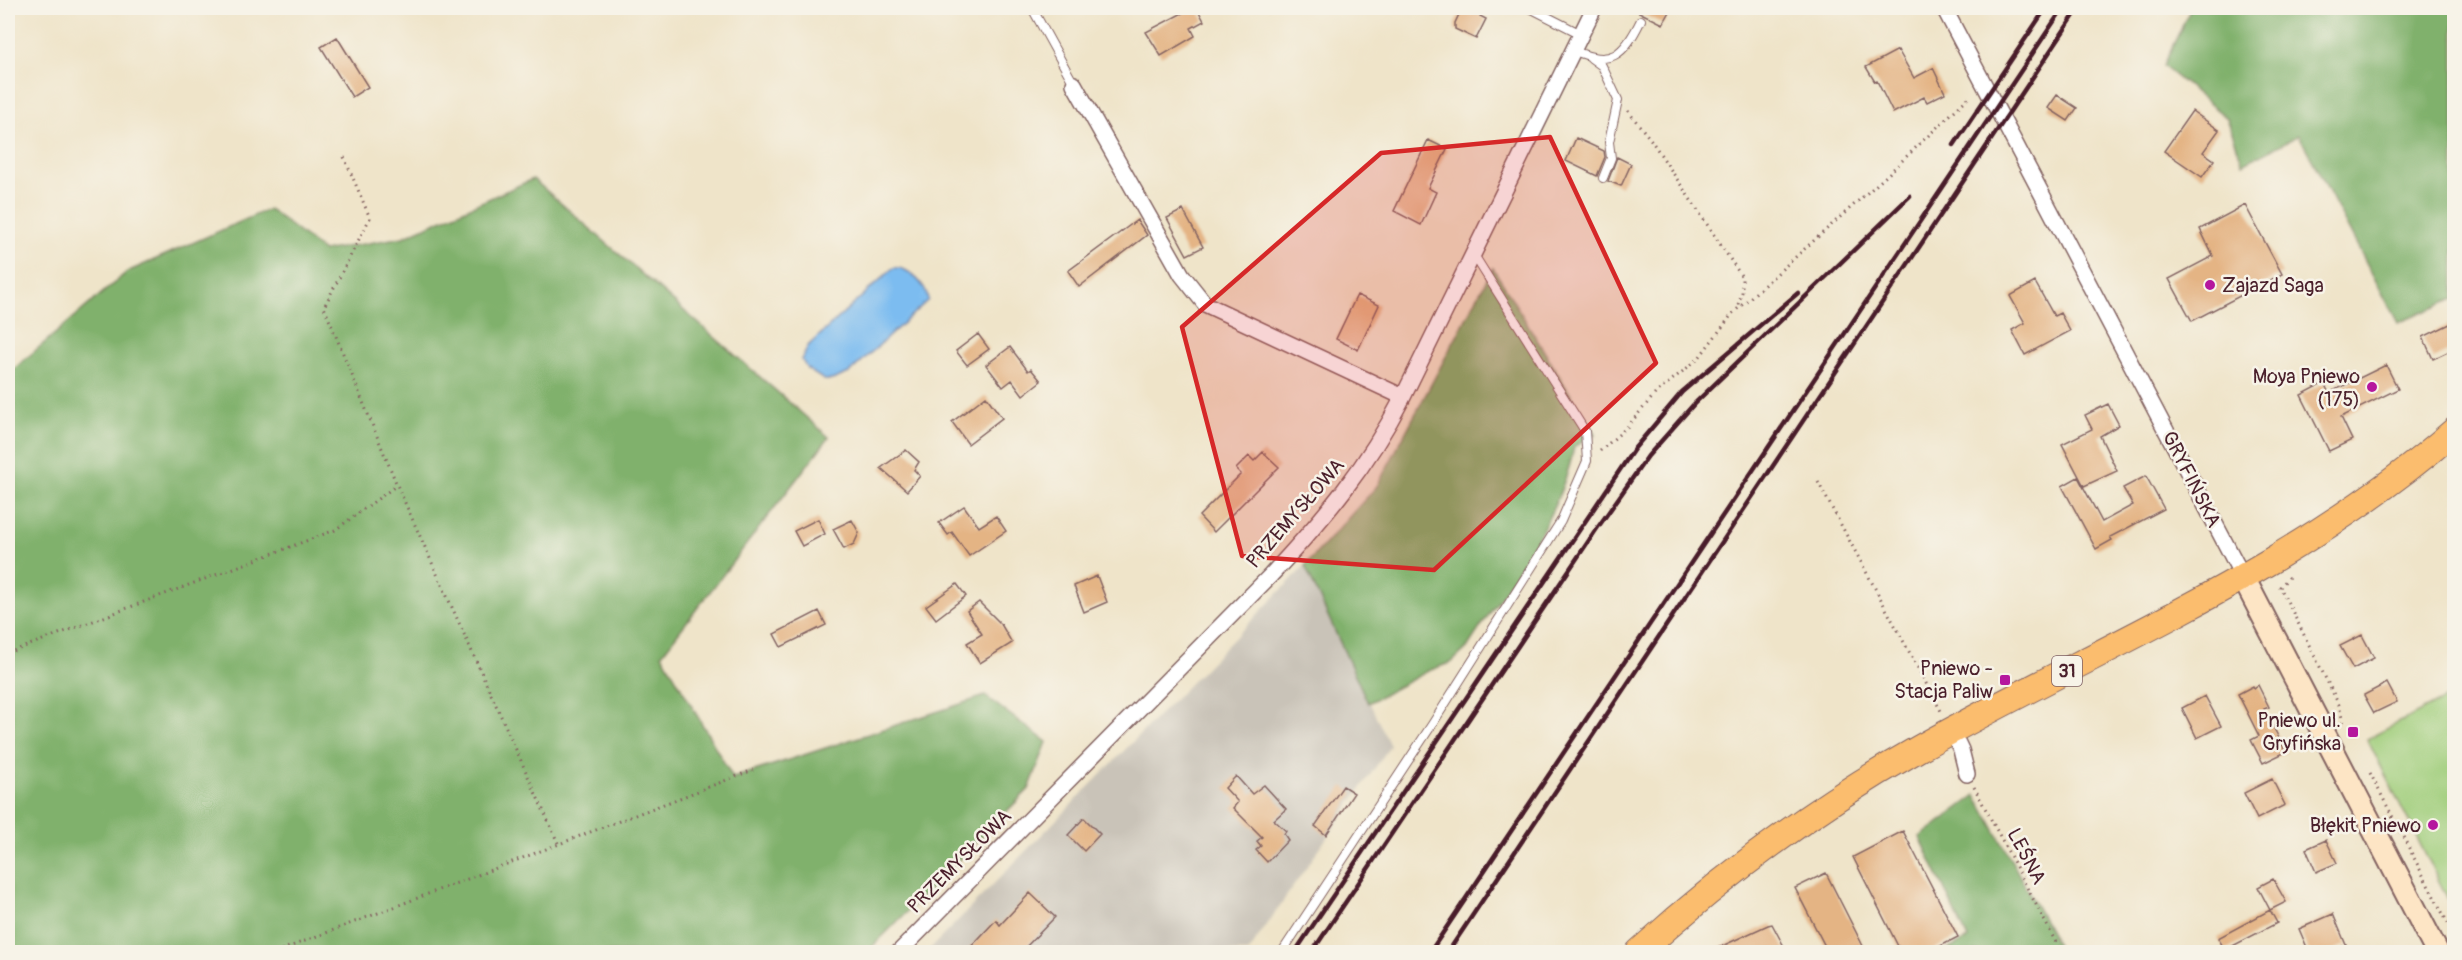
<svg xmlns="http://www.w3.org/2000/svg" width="2462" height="960" font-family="Pangolin,sans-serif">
<rect width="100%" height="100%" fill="#f7f3e8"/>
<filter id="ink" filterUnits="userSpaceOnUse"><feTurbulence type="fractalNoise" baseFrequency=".0167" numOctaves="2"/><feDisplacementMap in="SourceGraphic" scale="12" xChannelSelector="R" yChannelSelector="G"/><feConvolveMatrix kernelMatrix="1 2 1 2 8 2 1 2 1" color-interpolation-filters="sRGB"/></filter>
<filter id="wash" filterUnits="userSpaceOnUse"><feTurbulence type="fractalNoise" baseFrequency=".008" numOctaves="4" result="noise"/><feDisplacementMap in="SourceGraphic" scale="24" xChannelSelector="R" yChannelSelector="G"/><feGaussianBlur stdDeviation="1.35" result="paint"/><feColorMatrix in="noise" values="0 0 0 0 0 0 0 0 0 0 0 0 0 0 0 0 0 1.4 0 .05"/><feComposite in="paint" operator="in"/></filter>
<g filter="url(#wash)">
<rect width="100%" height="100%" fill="#efe4c9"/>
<path fill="#c9c3b8" d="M1305 566 1390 746 1248 952H927Z"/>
<path fill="#a0ce7c" stroke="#757654" stroke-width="1.5" d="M2454 694V911L2367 739Z"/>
<path fill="#80b16c" stroke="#65684c" stroke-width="1.5" d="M2191 8H2454V299L2398 323 2299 135 2243 164 2227 118 2163 66Z
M533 179 829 437 662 654 733 778 985 696 1047 742 1029 789 867 952H8V374L127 272 269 209 323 251 403 237Z
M1493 268 1595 434 1574 447C1559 521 1507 585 1467 648L1452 662 1428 671 1368 703 1305 566 1377 486Z
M1976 795 2061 952H1943L1968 939 1920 837Z"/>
<path fill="#7bbcf0" stroke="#626e8e" stroke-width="1.5" d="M893 268C908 266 927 285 928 300L849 373 832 380H824L807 369 802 360 808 346Z"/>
<g id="blocks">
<path fill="#e4b484" d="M1192 8H1197L1204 21 1191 28 1195 36 1161 56 1146 32Z
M1462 8H1484L1480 16 1486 19 1476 39 1455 29V23Z
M1631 8H1672L1663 24Z
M337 37 368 87 352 97 321 47Z
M1898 50 1914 78 1933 68 1945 93 1927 102 1924 97 1893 113 1877 81 1875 82 1866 67Z
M2057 95 2077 108 2068 121 2048 108Z
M2192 111 2219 130 2203 152 2214 160 2202 177 2164 151Z
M1576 138 1604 151 1605 157 1597 176 1566 161Z
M1428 140 1447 149 1428 188 1436 192 1421 225 1394 211Z
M1617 157 1631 164 1621 186 1608 181Z
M2245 205 2282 274 2192 321 2169 279 2213 256 2200 229Z
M1183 210 1203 247 1187 255 1167 218Z
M1137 220 1147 235 1079 287 1068 271Z
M2035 282 2054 316 2060 313 2070 331 2025 355 2012 330 2025 323 2010 296Z
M1357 295 1379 305 1358 350 1336 339Z
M2454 322V349L2433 359 2423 337Z
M978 334 989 349 967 365 956 351Z
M1010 347 1028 371 1031 369 1041 381 1023 395 1012 380 1003 387 986 365Z
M2386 365 2398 389 2341 417 2352 440 2329 451 2301 395 2324 383 2329 393Z
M986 396 1002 418 968 444 952 422Z
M2108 404 2119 425 2100 436 2117 471 2084 486 2062 444 2092 429 2085 415Z
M906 450 919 462 914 470 920 476 907 491 881 468Z
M1263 452 1279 467 1214 532 1199 516 1241 474 1236 469 1249 456 1254 461Z
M2146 476 2164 509 2110 537 2112 540 2096 549 2062 486 2078 477 2102 522 2133 505 2123 488Z
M964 506 979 527 996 516 1006 531 969 556 952 532 948 535 939 523Z
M818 519 825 534 802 546 794 531Z
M852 520 859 533 854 544 844 549 833 529Z
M1097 576 1107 602 1084 612 1074 586Z
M957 584 966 596 936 619 926 606Z
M979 602 1001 624 1012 643 980 663 967 643 982 634 967 611Z
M819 611 826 625 781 647 774 634Z
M2362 635 2374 658 2353 669 2340 646Z
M2387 683 2397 702 2374 713 2364 695Z
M2258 685 2269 707 2264 709 2286 752 2263 763 2251 740 2259 736 2238 694 2253 686 2254 688Z
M2205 696 2221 726 2197 738 2182 708Z
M1236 776 1252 794 1264 785 1286 809 1274 820 1286 831 1284 834 1288 840 1267 862 1256 850 1261 846 1257 841 1262 837 1233 808 1238 802 1225 788Z
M2272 779 2285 805 2257 819 2244 793Z
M1343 786 1354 793 1326 835 1315 826Z
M1084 818 1100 834 1084 851 1068 835Z
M1903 831 1958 937 1929 952H1901L1853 857Z
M2326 840 2337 863 2316 872 2306 849Z
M1826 873 1866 952H1828L1795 888Z
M2273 879 2286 902 2270 910 2258 887Z
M1030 893 1055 917 1021 952H966L996 920 1000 925Z
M2270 910 2277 923 2225 950 2218 938Z
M2333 914 2346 945 2328 952H2309L2299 929Z
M1772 924 1787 952H1709L1768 925Z"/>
</g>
</g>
<g filter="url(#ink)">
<use href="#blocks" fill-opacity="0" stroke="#846462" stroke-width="1.5"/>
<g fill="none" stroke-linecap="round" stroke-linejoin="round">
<g stroke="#846462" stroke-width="10">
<path id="lane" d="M1032 8 1074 84
M1530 8 1581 34
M1573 50C1611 68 1624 55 1641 20
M1591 58 1602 66 1618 100 1609 142 1611 158 1603 178
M1282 952 1433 723 1561 521 1587 461 1585 431 1474 255"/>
</g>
<g stroke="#846462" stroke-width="18">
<path id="street" d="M1944 8 2243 577
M1074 84 1182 275 1205 304 1403 397
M1952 731 1961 750 1967 774
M899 952 1271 575C1325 517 1367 467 1403 397L1594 8"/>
</g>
<g stroke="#846462" stroke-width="26">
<path id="secondary" d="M2243 577 2437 952"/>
</g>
<g stroke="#846462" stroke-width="28">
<path id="primary" d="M1639 952C1725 874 1817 806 1918 749 2100 647 2296 569 2454 431"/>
</g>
<path stroke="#846462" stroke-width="3" stroke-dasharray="1.5 4.5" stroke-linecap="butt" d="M1628 111 1651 140 1742 277V292L1737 308
M344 157 370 218 324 307 397 485 558 843
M1600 451 1627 427 1656 393 1698 359 1733 313 1884 178 1971 95
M1818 482 1942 713
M2289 577 2280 587 2339 705 2343 722
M8 653 335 530 397 485
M2370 773 2454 935
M1974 787 2061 952
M276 952 753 770"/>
<use href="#lane" stroke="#fff" stroke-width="8"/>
<use href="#street" stroke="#fff" stroke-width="15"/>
<use href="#secondary" stroke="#fde5c5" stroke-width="22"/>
<use href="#primary" stroke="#fbbd6e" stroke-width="26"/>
<path stroke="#4a1f2b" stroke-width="4.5" d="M1954 145 2046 8
M1295 952 1634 449 1682 392 1798 293
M1312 952 1596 530 1648 456 1694 404 1910 196
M1430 952 2063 8
M1448 952 2079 8"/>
</g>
</g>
<path fill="#d62828" fill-opacity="0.2" stroke="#d62828" stroke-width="4.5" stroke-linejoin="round" d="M1550 137 1656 363 1434 570 1242 556 1182 327 1381 153Z"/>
<g fill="#b5179e" stroke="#f7f3e8" stroke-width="2">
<circle cx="2210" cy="285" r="6"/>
<circle cx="2372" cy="387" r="6"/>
<rect x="1999" y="674" width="12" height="12" rx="3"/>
<rect x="2347" y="726" width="12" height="12" rx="3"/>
<circle cx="2433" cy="825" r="6"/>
</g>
<g text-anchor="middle" stroke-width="5" stroke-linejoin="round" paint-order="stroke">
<rect fill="#f7f3e8" stroke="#7e5f64" stroke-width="1.5" x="2052" y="656" width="30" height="30" rx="4.5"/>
<g font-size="18" font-weight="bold" fill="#4a1f2b">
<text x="2067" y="677">31</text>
</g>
<g font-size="20" fill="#4a1f2b" stroke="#f7f3e8" text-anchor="end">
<text x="2222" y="292" text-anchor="start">Zajazd Saga</text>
<text x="2360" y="383">Moya Pniewo<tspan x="2360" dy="23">(175)</tspan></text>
<text x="1993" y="675">Pniewo -<tspan x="1993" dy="23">Stacja Paliw</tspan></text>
<text x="2341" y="727">Pniewo ul.<tspan x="2341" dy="23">Gryfińska</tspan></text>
<text x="2421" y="832">Błękit Pniewo</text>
</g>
<g font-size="20" fill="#4a1f2b" stroke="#f7f3e8">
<text transform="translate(2192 479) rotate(63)" y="7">GRYFIŃSKA</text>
<text transform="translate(1295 513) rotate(-49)" y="7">PRZEMYSŁOWA</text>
<text transform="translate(2027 856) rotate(62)" y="7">LEŚNA</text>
<text transform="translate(959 861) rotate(-45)" y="7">PRZEMYSŁOWA</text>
</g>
</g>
<rect width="2462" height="960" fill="none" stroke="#f7f3e8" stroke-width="30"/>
</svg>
